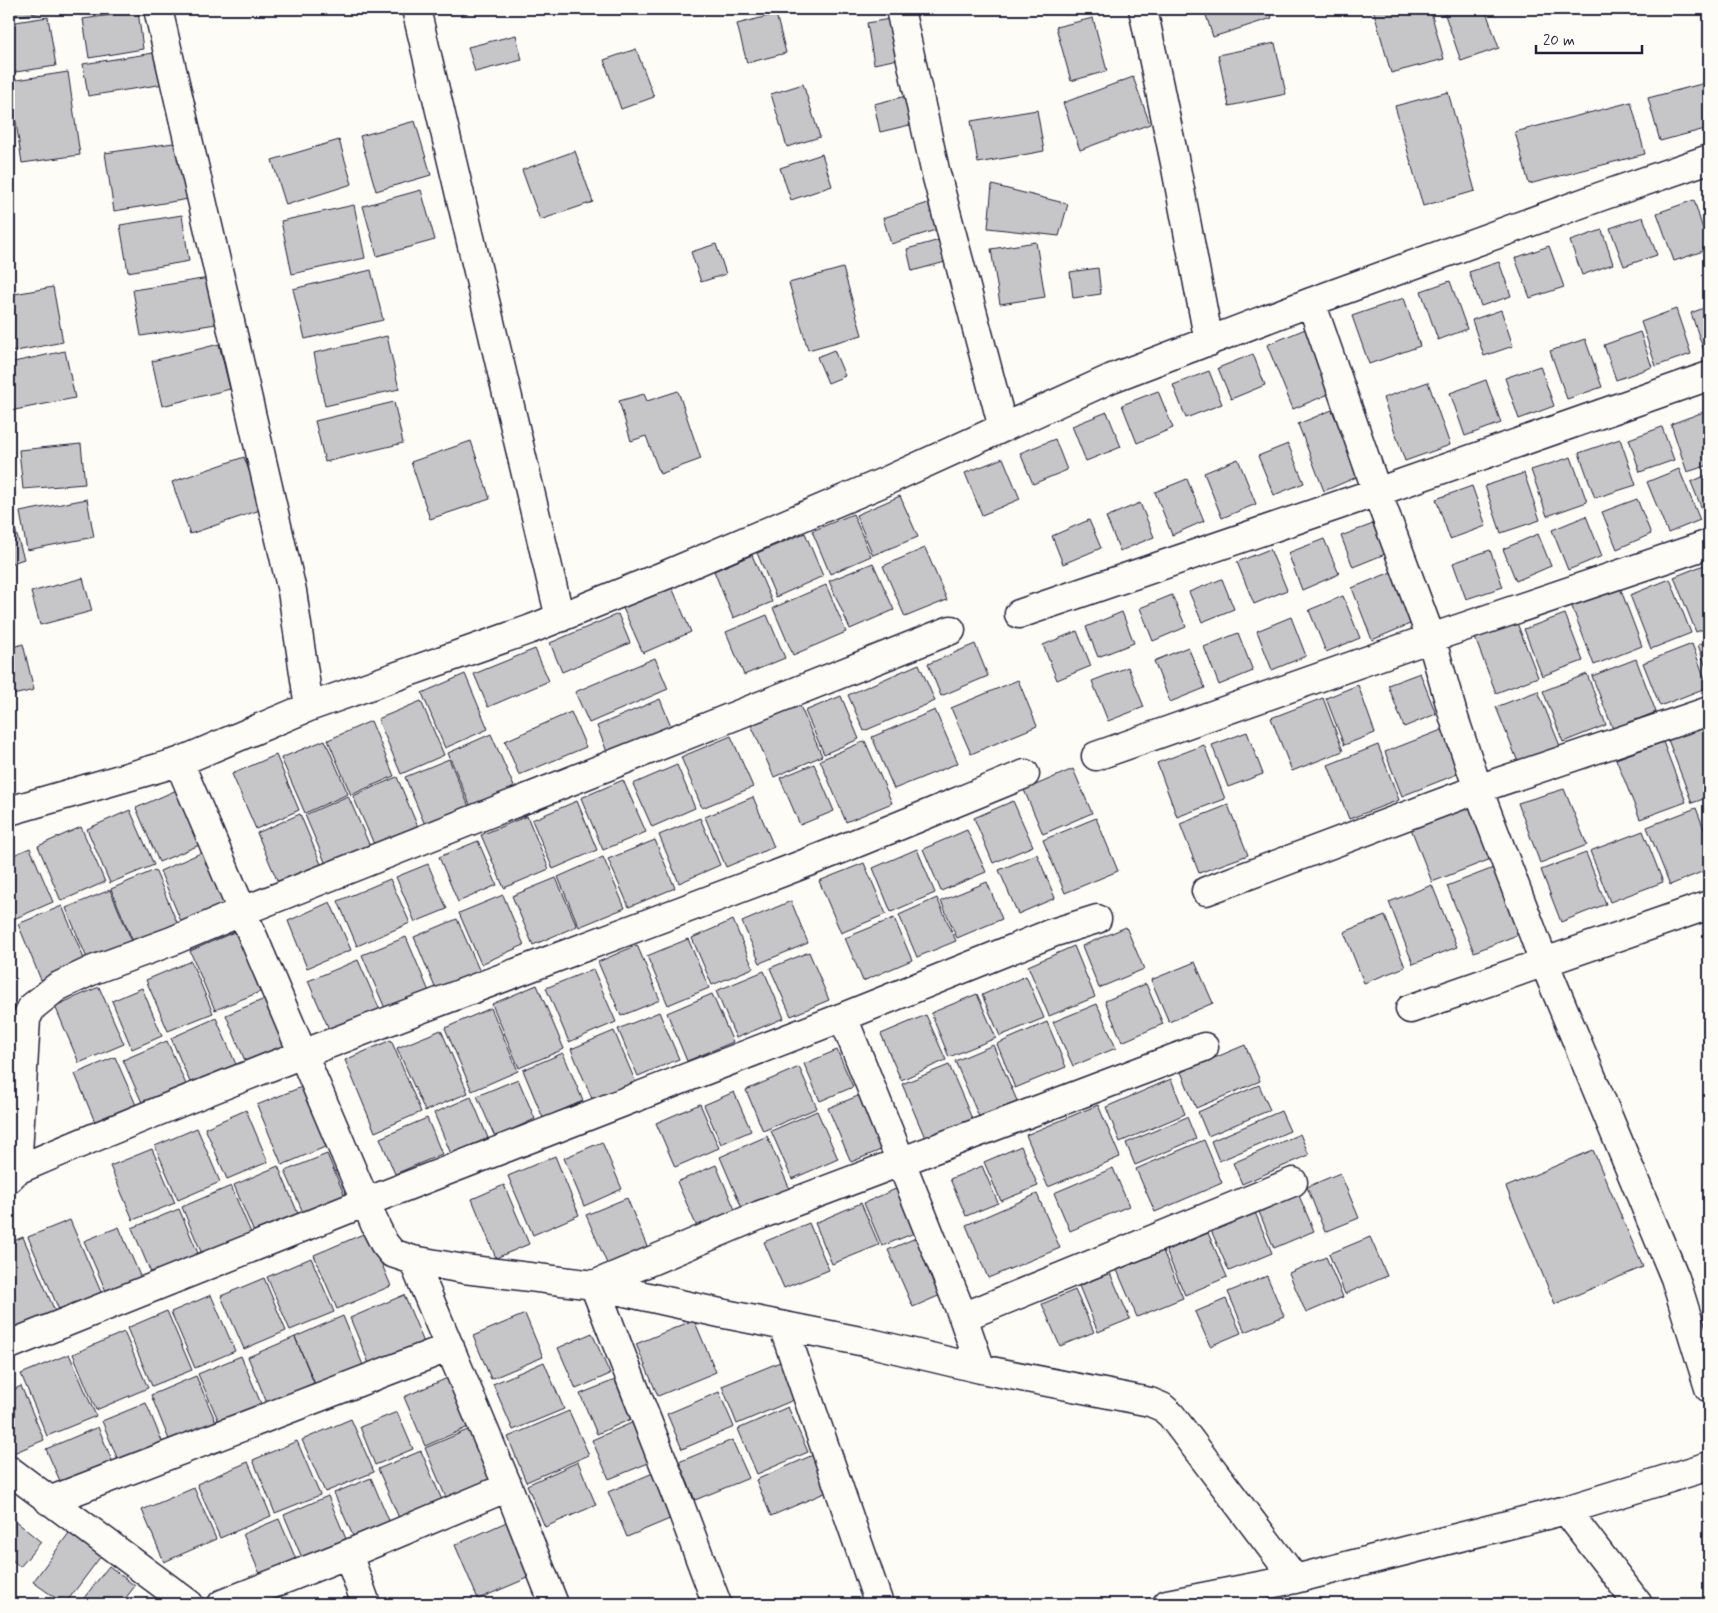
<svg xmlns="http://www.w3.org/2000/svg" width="1718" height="1613" font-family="Mynerve,sans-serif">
<rect width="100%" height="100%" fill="#fdfcf7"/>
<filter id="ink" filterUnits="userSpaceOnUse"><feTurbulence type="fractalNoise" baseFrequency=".02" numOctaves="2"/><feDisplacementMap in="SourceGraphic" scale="10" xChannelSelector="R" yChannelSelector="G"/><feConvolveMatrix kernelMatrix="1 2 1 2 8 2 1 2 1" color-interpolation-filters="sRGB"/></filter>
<g filter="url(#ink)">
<path fill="#c6c6c8" stroke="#22223b" d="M9 9H49L50 11 9 17Z
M79 9H118L80 15Z
M461 9H484L463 14Z
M1204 9H1269L1272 18 1213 37Z
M1373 9H1430L1444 59 1391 73Z
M1443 9H1485L1499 48 1461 61Z
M138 11 143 49 89 58 83 19Z
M776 14 786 53 747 63 737 24Z
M48 17 56 66 9 73V23Z
M895 18 903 58 874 64 867 23Z
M1093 18 1107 71 1071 81 1056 27Z
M516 35 522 60 475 72 468 47Z
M1275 43 1286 94 1229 106 1218 55Z
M636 49 654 97 621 109 604 60Z
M160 52 164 84 88 96 83 64Z
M68 72 80 155 22 163 10 81Z
M1133 77 1150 124 1080 150 1063 103Z
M1709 82V128L1660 141 1648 98Z
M803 84 820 137 787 147 771 94Z
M1448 92 1475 191 1423 206 1395 106Z
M910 95 918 123 880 132 874 104Z
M1631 102 1645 154 1529 184 1515 132Z
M1037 110 1044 151 978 163 971 121Z
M415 121 431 175 376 191 360 136Z
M339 140 352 184 286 205 272 160Z
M180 142 189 199 114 211 105 153Z
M575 151 593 202 540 220 522 170Z
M822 154 832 186 791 200 780 168Z
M992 185 1068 204 1059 236 988 228Z
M421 190 435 240 377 256 363 206Z
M1694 200 1709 249 1674 261 1657 213Z
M934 201 942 228 891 244 883 218Z
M354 205 365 258 292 274 281 221Z
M182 215 189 261 128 272 120 225Z
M1643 217 1657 255 1624 266 1610 228Z
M1602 230 1613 264 1582 275 1570 241Z
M943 239 949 261 912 271 907 249Z
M1036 242 1045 297 1000 304 991 249Z
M716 244 726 274 701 282 691 252Z
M1549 246 1564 287 1530 298 1515 258Z
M1499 262 1511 296 1481 306 1469 272Z
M843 268 862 335 808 350 789 283Z
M1098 268 1101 294 1073 298 1070 272Z
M371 270 383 320 305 339 293 289Z
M209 278 216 324 141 336 133 290Z
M1450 281 1467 329 1438 340 1421 291Z
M53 287 63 342 11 352 9 340V295Z
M1404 298 1420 346 1369 364 1352 316Z
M1709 306V350L1704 351 1691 313Z
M1676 309 1691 354 1656 366 1641 322Z
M1501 310 1513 346 1484 356 1472 320Z
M1310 327 1336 391 1293 409 1267 345Z
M1640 332 1652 367 1616 380 1604 345Z
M387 336 399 389 325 406 314 353Z
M1585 339 1602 387 1567 399 1550 351Z
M219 344 230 389 162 406 152 361Z
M834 350 845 376 828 383 817 357Z
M65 351 75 398 15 410 9 382V363Z
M1253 354 1265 385 1231 399 1218 368Z
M1540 366 1554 406 1519 419 1505 378Z
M1209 371 1222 404 1186 418 1173 385Z
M1486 380 1501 423 1465 436 1450 393Z
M1428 382 1450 445 1405 461 1383 398Z
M678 391 701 459 660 474 646 436 631 441 619 401 644 394 647 401Z
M1158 391 1173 428 1137 443 1122 405Z
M394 402 403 443 325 462 315 421Z
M1332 410 1359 476 1324 491 1298 424Z
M1709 410V465L1687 472 1671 424Z
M1107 412 1121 447 1086 461 1072 426Z
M1662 427 1674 460 1640 472 1629 439Z
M1055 439 1067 470 1033 484 1020 453Z
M1620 439 1636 485 1595 498 1579 453Z
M471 441 490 499 430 519 411 462Z
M81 444 85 484 23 489 19 450Z
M1288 444 1304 483 1274 495 1258 456Z
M244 457 263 509 190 534 172 482Z
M1571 457 1587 502 1547 516 1531 470Z
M1003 458 1020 499 982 515 965 473Z
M1238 459 1256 504 1222 518 1204 473Z
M1679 469 1700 520 1668 533 1647 482Z
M1524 473 1540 520 1501 533 1485 486Z
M1709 474V517L1706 519 1691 482Z
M1187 479 1204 521 1172 535 1155 492Z
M1472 486 1486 526 1450 539 1436 499Z
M900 496 918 537 873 555 856 515Z
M87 499 94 537 27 550 20 512Z
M1637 499 1651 534 1617 549 1602 512Z
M1140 503 1154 537 1120 551 1106 517Z
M853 514 871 556 830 574 812 531Z
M1586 516 1602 556 1568 570 1552 530Z
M12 519 24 559 9 564V520Z
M1089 520 1101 548 1063 564 1052 536Z
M1373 524 1385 554 1353 567 1341 536Z
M805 533 823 576 776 597 757 553Z
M1538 534 1551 566 1516 581 1503 549Z
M1324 539 1339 574 1302 590 1288 553Z
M925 548 947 600 905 617 883 566Z
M1270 549 1287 590 1254 604 1237 562Z
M1490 550 1503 587 1466 599 1453 563Z
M752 555 772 602 733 618 714 571Z
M873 563 894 610 850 629 829 581Z
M1709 563V627L1696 632 1674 577Z
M1396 570 1417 621 1372 640 1352 588Z
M83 578 92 611 40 625 31 592Z
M1222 579 1234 609 1202 622 1189 592Z
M1670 579 1691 633 1651 649 1630 595Z
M671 585 691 632 643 653 622 606Z
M826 585 846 632 793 655 773 608Z
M1619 585 1642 646 1594 665 1571 604Z
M1172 595 1186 627 1153 641 1140 608Z
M1343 596 1360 638 1326 652 1309 610Z
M1122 612 1134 643 1098 657 1086 627Z
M618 614 630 643 562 672 550 643Z
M1565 614 1583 661 1542 676 1524 629Z
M767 615 785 658 744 675 726 632Z
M1291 617 1306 656 1272 670 1257 631Z
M1517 623 1538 677 1496 693 1475 638Z
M1077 631 1091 666 1057 680 1043 645Z
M1238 633 1253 671 1219 685 1204 647Z
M1709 640V676L1698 645Z
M23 644 34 690 9 696V648Z
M975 644 988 676 941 696 928 664Z
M1692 644 1708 687 1660 706 1643 663Z
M1188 647 1205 688 1170 702 1154 661Z
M535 649 549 681 488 707 474 674Z
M655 658 668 689 589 723 575 692Z
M1636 659 1656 712 1613 729 1592 676Z
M919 664 935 701 864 731 848 695Z
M1128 667 1144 707 1108 721 1092 681Z
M1420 673 1436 714 1404 727 1388 685Z
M465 674 488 729 445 748 422 693Z
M1587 674 1606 725 1563 742 1543 691Z
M1018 680 1037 726 971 754 951 708Z
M1358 685 1375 733 1344 745 1326 698Z
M1538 691 1560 746 1518 762 1496 707Z
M841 696 859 739 824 754 805 711Z
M1323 698 1343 751 1292 771 1271 718Z
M660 699 671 726 607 752 597 726Z
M797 699 822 756 774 777 749 720Z
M421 701 444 755 401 774 378 719Z
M935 710 958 763 894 789 872 737Z
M571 712 586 747 519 775 505 741Z
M371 721 394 776 351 795 328 740Z
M1709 721V797L1692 803 1667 737Z
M1444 729 1460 773 1402 796 1385 752Z
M1247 732 1263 774 1228 787 1212 745Z
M491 734 515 789 471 807 448 753Z
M731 736 753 787 702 808 681 757Z
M325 740 348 794 305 813 281 758Z
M865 741 892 803 846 822 820 760Z
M1663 742 1686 802 1640 819 1616 759Z
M1204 745 1225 799 1177 817 1157 763Z
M1378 745 1399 800 1349 819 1328 765Z
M276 755 299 810 256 829 232 774Z
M449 759 472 814 428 832 405 777Z
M814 764 834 811 800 825 780 778Z
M677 765 695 808 652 827 633 784Z
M1073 769 1092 813 1043 834 1024 790Z
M397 777 420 832 377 851 353 796Z
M623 780 646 832 603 850 581 798Z
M179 789 202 844 159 862 136 808Z
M1564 789 1587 845 1540 863 1518 803Z
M348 796 372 851 328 869 305 815Z
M753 797 774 847 726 867 705 817Z
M577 801 597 850 553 869 532 820Z
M1013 801 1033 846 993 863 974 818Z
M1474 801 1496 857 1432 882 1410 826Z
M1228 805 1248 855 1199 873 1180 824Z
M1696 808 1709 842V869L1670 885 1647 827Z
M130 810 154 865 110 883 87 829Z
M300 814 323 869 280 887 257 833Z
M527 816 549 869 504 888 481 835Z
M700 818 720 865 679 883 659 835Z
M1096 818 1118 871 1065 893 1043 840Z
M81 827 105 882 61 901 38 846Z
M967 830 986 872 941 891 923 849Z
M1643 831 1663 882 1610 902 1590 851Z
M655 840 675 888 629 907 608 859Z
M478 841 497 885 458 902 439 857Z
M30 848 53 902 9 921V857Z
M917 849 935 893 891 912 873 868Z
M203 852 226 907 183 926 160 871Z
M1586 853 1606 904 1561 922 1541 870Z
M1037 854 1055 898 1018 914 999 870Z
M603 857 625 908 579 927 558 877Z
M864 863 886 914 841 933 819 881Z
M428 864 447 909 415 922 396 877Z
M1496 867 1522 933 1474 952 1447 886Z
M155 870 178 925 134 944 111 889Z
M556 878 577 926 533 945 512 896Z
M390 879 410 923 357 946 338 901Z
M987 882 1002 919 957 938 941 901Z
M1432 885 1457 947 1413 964 1389 902Z
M110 890 133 944 89 963 66 908Z
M503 895 524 945 481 964 459 913Z
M937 898 956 941 917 957 899 915Z
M791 901 808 943 760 963 742 922Z
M330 902 351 950 307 968 288 921Z
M62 906 85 961 41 980 18 924Z
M1385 916 1405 967 1364 983 1344 932Z
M894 918 912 960 863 981 845 938Z
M457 919 483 979 439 997 414 937Z
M733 920 753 968 712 985 692 938Z
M246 927 272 987 215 1010 190 951Z
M1126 927 1144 969 1099 988 1082 946Z
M406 937 430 994 387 1013 362 955Z
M688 939 709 988 668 1005 647 956Z
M637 945 660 1000 621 1016 598 962Z
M1074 946 1095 997 1049 1016 1028 966Z
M809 952 829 1000 791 1016 770 968Z
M358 960 382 1015 332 1036 308 981Z
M191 961 213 1013 168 1031 146 980Z
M1195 962 1213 1003 1169 1022 1151 980Z
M593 969 616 1022 569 1042 546 988Z
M764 971 784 1018 736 1038 716 991Z
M1026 976 1044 1018 1000 1036 982 995Z
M1146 984 1163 1024 1122 1042 1105 1001Z
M537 985 564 1049 519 1068 492 1004Z
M99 987 124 1044 79 1063 55 1006Z
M142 988 162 1036 132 1049 112 1001Z
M712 994 733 1042 687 1061 667 1013Z
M977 994 996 1038 949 1057 931 1013Z
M272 996 295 1048 248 1068 226 1015Z
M1097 1004 1116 1048 1073 1066 1053 1022Z
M491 1008 518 1071 472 1091 445 1028Z
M659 1012 679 1059 638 1076 618 1029Z
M926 1015 946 1060 901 1080 881 1034Z
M216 1018 238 1069 193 1089 171 1038Z
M1047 1022 1066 1067 1015 1088 997 1044Z
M441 1030 468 1093 425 1111 397 1048Z
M614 1031 636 1083 593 1101 571 1049Z
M391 1040 421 1112 375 1132 345 1060Z
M167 1041 188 1089 144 1107 123 1060Z
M993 1045 1018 1103 980 1119 955 1061Z
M1245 1045 1260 1081 1196 1108 1181 1072Z
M837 1050 853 1087 820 1101 804 1064Z
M563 1053 583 1101 543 1118 523 1070Z
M115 1057 136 1105 95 1122 75 1074Z
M949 1065 973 1121 926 1140 902 1084Z
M799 1067 817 1108 763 1131 746 1090Z
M518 1079 535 1119 495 1137 477 1096Z
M1171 1079 1185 1114 1120 1142 1106 1107Z
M1259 1085 1270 1110 1208 1136 1198 1112Z
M304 1086 330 1145 282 1165 257 1105Z
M734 1092 751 1131 721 1144 704 1105Z
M863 1094 886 1148 851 1162 828 1108Z
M471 1097 488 1138 451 1154 434 1113Z
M700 1104 719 1148 675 1167 656 1123Z
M1098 1105 1120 1157 1048 1187 1026 1135Z
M246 1110 268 1162 227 1179 205 1128Z
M817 1111 838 1159 792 1179 771 1131Z
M1281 1111 1290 1131 1219 1161 1211 1141Z
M1187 1117 1196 1139 1135 1165 1126 1143Z
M427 1118 442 1154 395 1174 380 1138Z
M197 1128 220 1182 178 1200 155 1146Z
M1300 1134 1309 1155 1242 1184 1233 1163Z
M767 1136 791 1192 744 1213 720 1157Z
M1204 1140 1222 1183 1155 1212 1136 1169Z
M602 1142 622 1189 584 1206 564 1158Z
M1021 1146 1038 1186 1001 1201 984 1162Z
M152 1149 175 1203 133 1220 110 1166Z
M1593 1150 1643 1267 1555 1304 1506 1187Z
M327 1154 349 1206 308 1224 285 1171Z
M555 1156 579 1215 533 1235 508 1176Z
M716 1165 736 1212 698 1229 677 1182Z
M278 1166 302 1223 258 1242 234 1185Z
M982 1166 998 1203 966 1216 950 1179Z
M1113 1168 1129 1206 1070 1231 1054 1193Z
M1340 1173 1359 1218 1325 1232 1307 1187Z
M504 1185 529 1244 496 1258 472 1199Z
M231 1186 254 1240 205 1261 182 1207Z
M898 1188 917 1232 882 1246 864 1203Z
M1297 1191 1314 1231 1274 1248 1257 1207Z
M1037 1194 1060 1248 988 1278 966 1225Z
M627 1198 648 1249 608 1266 586 1215Z
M861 1203 879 1245 832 1264 815 1223Z
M179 1209 201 1260 154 1280 132 1228Z
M1254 1210 1272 1253 1229 1271 1210 1228Z
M70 1220 104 1299 62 1317 28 1237Z
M809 1223 829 1270 784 1288 764 1242Z
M119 1227 143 1283 109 1298 84 1241Z
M368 1232 391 1286 337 1309 314 1255Z
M1208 1233 1227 1277 1185 1295 1166 1251Z
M23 1237 57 1316 9 1333V1243Z
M918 1237 943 1294 913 1307 888 1250Z
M1370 1237 1387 1276 1345 1294 1329 1254Z
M1163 1251 1183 1298 1137 1317 1117 1270Z
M1326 1257 1343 1297 1306 1313 1289 1273Z
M311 1258 334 1312 290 1330 267 1277Z
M1110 1273 1130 1319 1098 1332 1079 1286Z
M1267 1276 1284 1316 1245 1332 1228 1292Z
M264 1278 286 1331 244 1349 221 1296Z
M1075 1290 1094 1332 1060 1346 1042 1304Z
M211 1295 235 1351 195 1368 171 1312Z
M404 1295 425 1345 371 1368 350 1318Z
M1226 1299 1241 1333 1210 1346 1195 1312Z
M167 1311 192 1370 152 1386 127 1328Z
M525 1314 543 1357 491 1379 473 1336Z
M343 1316 365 1370 318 1391 295 1337Z
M694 1320 716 1372 658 1396 636 1344Z
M124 1332 148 1388 96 1410 73 1354Z
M592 1333 610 1374 576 1389 558 1348Z
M295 1337 314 1383 267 1403 248 1357Z
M69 1354 96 1416 47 1436 21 1374Z
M241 1356 262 1406 220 1424 198 1374Z
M544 1362 564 1409 513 1430 493 1384Z
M780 1362 796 1399 737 1424 722 1386Z
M196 1376 216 1422 170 1442 151 1395Z
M452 1376 473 1425 425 1446 404 1397Z
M615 1380 631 1419 597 1434 580 1394Z
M21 1386 44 1440 9 1455V1392Z
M719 1392 734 1427 682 1449 667 1414Z
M146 1403 164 1446 120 1465 102 1421Z
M788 1407 808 1452 757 1474 738 1429Z
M569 1411 589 1455 526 1482 508 1437Z
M397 1412 413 1449 375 1465 360 1427Z
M351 1419 374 1472 325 1492 302 1440Z
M634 1422 651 1462 609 1479 592 1440Z
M98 1427 115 1468 64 1490 46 1449Z
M470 1429 495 1488 450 1507 425 1448Z
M732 1440 749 1478 695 1500 679 1462Z
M297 1441 320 1495 275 1513 253 1460Z
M421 1451 445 1507 402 1525 378 1469Z
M813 1455 829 1491 771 1516 756 1480Z
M248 1462 271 1516 220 1538 197 1484Z
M578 1462 596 1505 545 1527 527 1485Z
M653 1473 672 1518 627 1537 608 1492Z
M371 1478 393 1530 357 1545 334 1493Z
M194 1488 216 1539 164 1562 142 1510Z
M328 1496 349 1546 305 1565 284 1515Z
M13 1519 41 1542 20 1567 9 1557V1524Z
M279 1519 298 1564 262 1579 243 1534Z
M511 1520 535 1575 478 1599 455 1545Z
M69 1533 101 1556 65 1604H64L33 1582Z
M109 1566 135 1586 121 1604H82L80 1603Z"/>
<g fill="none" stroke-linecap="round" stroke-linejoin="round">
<g stroke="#22223b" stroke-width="31">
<path id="minor" d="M158 9 292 591 309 707
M416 9 560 618
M900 9 935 170 1003 428
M1143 9 1175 163 1209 342
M1311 302 1377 492 1431 638 1454 718 1478 789 1544 962 1675 1278 1709 1388
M1019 614 1377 492 1709 376
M1096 756 1431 638 1709 544
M179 762 377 1229 384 1243 392 1253 413 1260 464 1269 594 1285 720 1313 875 1344 981 1369 1150 1402 1162 1407 1171 1415 1295 1579
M9 811 179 762 309 707 531 629 668 574 884 482 1112 378 1311 302 1602 196 1709 159
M1206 891 1478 789 1709 711
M1410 1009 1709 905
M843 1017 963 1317 981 1369
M17 1170C269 1062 527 970 783 872 864 841 944 807 1025 774
M9 1178 17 1170 26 1019 32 1007 57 987 93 970 172 941 243 911 951 630
M413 1260 508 1487 554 1604
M963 1317 1293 1182
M783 1326 879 1604
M9 1345 366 1202 843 1017 1052 933 1097 919
M9 1470 189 1604
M49 1501 450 1347
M1566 1510 1638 1604
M348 1554 366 1604
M222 1604 348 1554 508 1487
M717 1604 680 1505 594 1285 760 1215 1204 1047
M1167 1604 1295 1579 1566 1510 1709 1466"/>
</g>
<use href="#minor" stroke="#fdfcf7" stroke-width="28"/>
</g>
</g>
<rect width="1718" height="1613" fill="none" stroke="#fdfcf7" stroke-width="30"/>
<rect x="15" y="15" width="1688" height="1583" fill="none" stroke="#22223b" stroke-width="2" filter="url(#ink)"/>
<path d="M1536 45v8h106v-8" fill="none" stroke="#22223b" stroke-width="2.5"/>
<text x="1543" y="45" font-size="15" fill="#22223b" stroke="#fdfcf7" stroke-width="4" paint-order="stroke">20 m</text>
</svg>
